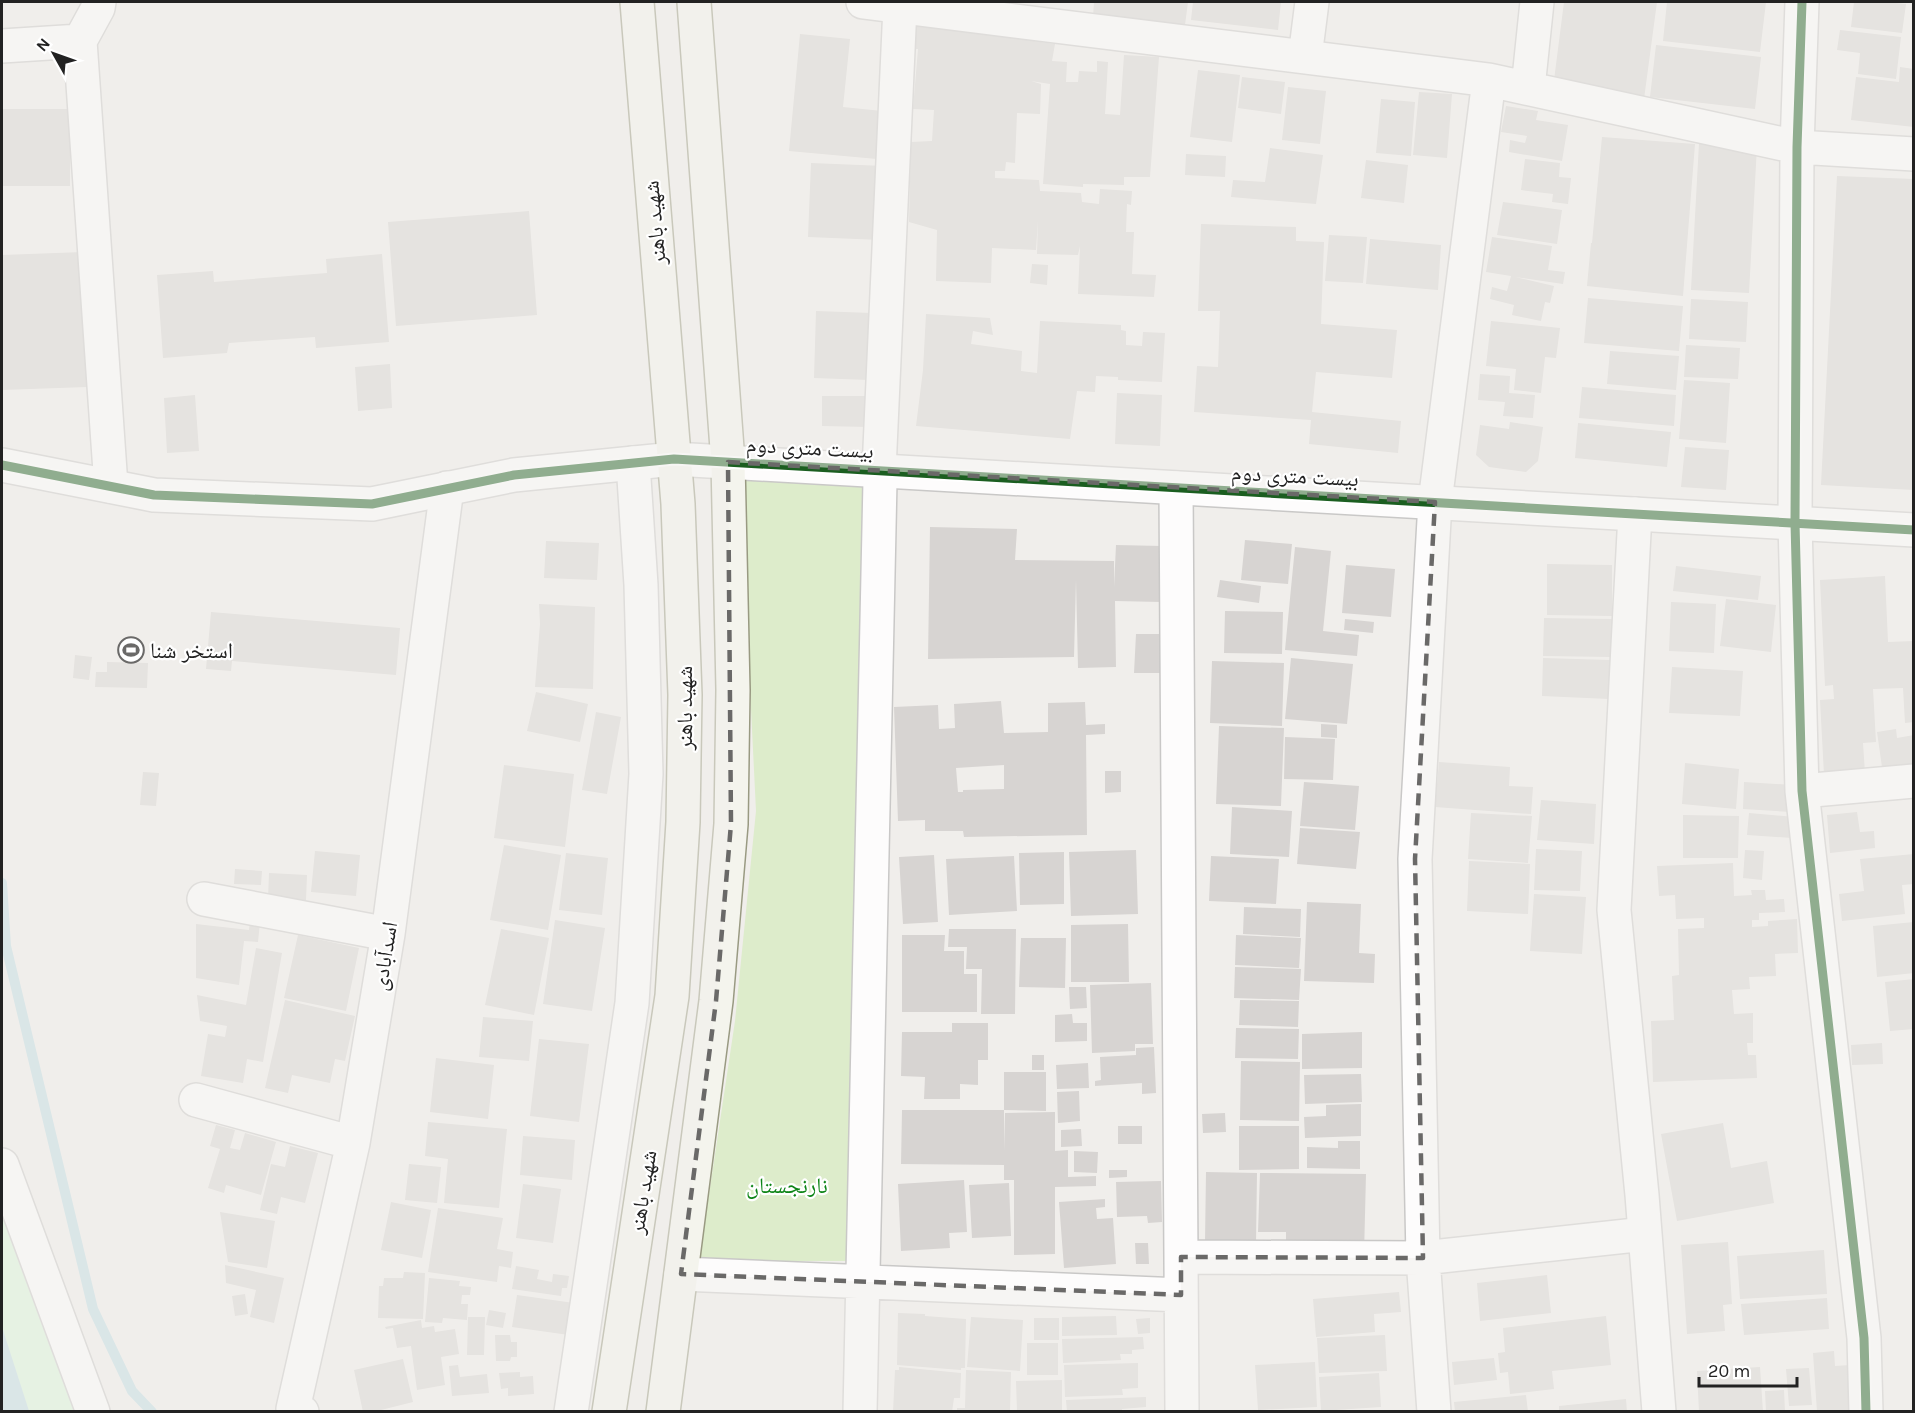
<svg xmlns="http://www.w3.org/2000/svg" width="1915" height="1413" font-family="Karla,'Noto Naskh Arabic',sans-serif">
<rect width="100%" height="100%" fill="#f0eeeb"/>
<path fill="#ddeccb" d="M745 474 880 481 862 1261H699L735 1021 756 811 742 525Z"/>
<path fill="#daf5da" d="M2 1216 74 1411H2Z"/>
<path fill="#bfdbe3" d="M2 1327 29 1411H2Z"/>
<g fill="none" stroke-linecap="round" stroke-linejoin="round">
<path stroke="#bfdbe3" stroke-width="10" d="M2 883 6 946 93 1309 132 1391 152 1412"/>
</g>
<path fill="#d7d4d2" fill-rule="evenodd" d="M1094 2H1188L1185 25 1093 17Z
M1193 2H1281L1278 30 1191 20Z
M1564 2H1657L1644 99 1553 88Z
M1667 2H1766L1760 52 1663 41Z
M1854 2H1885L1906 4 1902 33 1851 27Z
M915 24 1055 44 1052 61 1067 62 1066 82H1078L1079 71 1097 72V61L1108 62 1105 114 1120 115 1124 55 1159 57 1150 177H1124V185L1083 184V187L1043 184 1050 84 1031 81 1041 84 1040 114 1017 113 1015 163 1006 162 1005 171H995V178L1039 180 1040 191 1081 193 1082 202 1099 204 1100 189 1132 191 1131 205 1127 204 1126 232H1134L1132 274 1156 275 1154 297 1078 294 1080 246 1078 255 1037 254 1038 220 1036 250 992 248 991 283 936 281 937 230 909 222 911 142 932 141 934 110 913 109 918 49H912Z
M1840 30 1901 37 1896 79 1858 74 1860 53 1837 50Z
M800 34 850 39 843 107 882 111 877 159 789 151Z
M1656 45 1761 57 1755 109 1650 97Z
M1900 67 1914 69V127L1851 120 1856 77 1899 82Z
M1198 70 1240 75 1232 142 1190 137Z
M1242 77 1285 82 1281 114 1238 108Z
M1288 87 1326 91 1320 144 1282 140Z
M1419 92 1452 94 1447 158 1413 155Z
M1381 99 1415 102 1411 156 1376 153Z
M1506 106 1538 111 1536 120 1568 125 1562 161 1509 152 1510 140 1525 143 1527 136 1501 132Z
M2 109H70V186H2Z
M1602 137 1695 144 1683 296 1587 286 1591 243H1592Z
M1699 143 1757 146 1749 293 1691 290Z
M1270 148 1323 155 1316 204 1231 197 1233 180 1265 182Z
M1186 154 1226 156 1225 177 1185 175Z
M1525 159 1560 163 1559 177 1571 178 1568 204 1552 202 1553 194 1521 190Z
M1366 160 1408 165 1404 203 1361 198Z
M811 163 884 166 881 240 808 237Z
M1837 176 1914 179V490L1821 485Z
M1503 202 1562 210 1557 244 1497 235Z
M529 211 537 315 396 326 388 222Z
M1201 224 1296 227V241L1324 242 1321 324 1397 330 1392 378 1316 372 1312 412 1401 421 1398 453 1309 444 1311 420 1194 412 1197 366 1218 367 1220 311H1198Z
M1329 235 1367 237 1363 283 1325 281Z
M1492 237 1552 246 1548 270 1565 272 1563 284 1515 277 1554 286 1550 303 1545 302 1541 321 1512 315 1514 305 1490 299 1492 287 1507 291 1511 276 1486 272Z
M1370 239 1441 245 1438 290 1366 284Z
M83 252 87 387 2 390V255Z
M382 254 389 342 316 348 315 337 229 343 227 353 163 358 157 275 213 271 214 282 327 273 326 259Z
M1032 264 1048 265 1047 285 1030 283Z
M1588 298 1683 306 1679 351 1584 343Z
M1691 299 1748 302 1746 342 1689 339Z
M816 311 872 313 869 380 814 378Z
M926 314 990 318 993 335 973 331 971 344 1022 351 1021 371 1037 373 1040 321 1121 325V330L1126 331V345L1142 346 1143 332 1165 333 1162 382 1118 380V377L1096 376 1095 392 1077 391 1070 439 916 426 923 370Z
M1491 321 1560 328 1556 358 1545 357 1541 393 1514 390 1516 369 1486 366Z
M1686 345 1740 348 1738 379 1684 377Z
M1610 351 1679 356 1676 390 1607 384Z
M390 364 392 408 358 411 355 367Z
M1480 374 1510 376 1509 393 1535 395 1533 418 1503 416 1505 402 1478 400Z
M1684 380 1730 383 1726 443 1679 439Z
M1582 387 1676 395 1674 426 1579 418Z
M1117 393 1162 395 1160 446 1115 444Z
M195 395 199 451 167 453 164 398Z
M822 396H869V427L822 426Z
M1510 422 1543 427 1538 461 1526 472 1489 467 1476 455 1480 425 1509 429Z
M1578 423 1671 432 1667 467 1575 458Z
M1685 447 1729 450 1726 490 1681 487Z
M930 527 1017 529 1015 560 1114 561V587L1116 545 1162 546 1161 602 1115 601 1116 667 1078 668 1076 580 1074 657 928 659Z
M1245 540 1292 544 1288 584 1241 580Z
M546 541 599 543 597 580 544 578Z
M1295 547 1331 551 1323 631 1359 635 1357 656 1285 650Z
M1547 564 1612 565V616L1547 615Z
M1346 565 1395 569 1391 617 1342 613Z
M1676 566 1761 576 1758 600 1673 591Z
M1885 576 1888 642 1914 641V722L1905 723 1903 688 1873 689 1876 742 1863 743 1865 773 1824 775 1820 700 1834 699 1833 685 1825 686 1820 580Z
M1220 580 1261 586 1259 603 1217 597Z
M1726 599 1776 605 1771 652 1720 646Z
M1671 602 1716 604 1714 653 1669 651Z
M539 604 595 607 593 689 535 687 540 624Z
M1225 611 1283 612 1282 654 1224 653Z
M211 612 400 628 396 675 232 661 231 671 206 669Z
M1544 618 1612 619 1611 657 1543 656Z
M1345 619 1374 622 1373 633 1344 630Z
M1136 634H1162L1160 673H1134Z
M75 655 92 657 89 680 73 678Z
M1291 658 1353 664 1347 724 1285 719Z
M1543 658 1610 660 1609 699 1542 696Z
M1212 661 1284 663 1282 726 1210 723Z
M107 662 148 663 147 688 95 687 96 672H107Z
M1672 667 1743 671 1740 716 1669 713Z
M536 692 588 704 580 742 527 731Z
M1001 701 1004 733 1048 732V703L1085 702 1086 725 1105 724V734L1086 735 1087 835 964 837 963 831H925V820L898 821 894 707 938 705 939 729 955 728 954 704ZM1004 765V789L963 790V792H958L956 768Z
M596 712 621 717 607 794 582 790Z
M1321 724 1337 725V738L1321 737Z
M1219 726 1284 728 1281 806 1216 804Z
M1896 729 1897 738 1914 735V769L1883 774 1877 732Z
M1285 737 1335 739 1333 780 1284 779Z
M1439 762 1510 767 1509 786 1533 787 1531 814 1435 807Z
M1685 763 1739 769 1736 809 1682 804Z
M504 765 574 774 565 847 494 838Z
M1105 771H1121V792L1105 793Z
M143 772 159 773 156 806 140 805Z
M1304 782 1359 786 1355 830 1300 826Z
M1744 782 1793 785 1791 812 1743 809Z
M1541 800 1596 804 1594 844 1537 840Z
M1232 807 1292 811 1289 857 1230 854Z
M1857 812 1860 832 1874 831 1875 848 1830 853 1827 815Z
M1471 813 1532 816 1528 863 1468 859Z
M1749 813 1795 817 1792 838 1747 835Z
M1683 815 1739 816 1738 858H1683Z
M1300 828 1360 832 1356 869 1297 864Z
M504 845 561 855 548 930 490 920Z
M1536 849 1582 851 1580 891 1534 890Z
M1136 850 1138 914 1071 916 1069 852Z
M1745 850 1764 851 1762 880 1743 878Z
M315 851 360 855 356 896 311 892Z
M1064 852V904L1020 905 1019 853Z
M566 853 608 858 602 915 559 910Z
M1914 854V884L1902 885 1905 914 1842 921 1839 894 1864 891 1860 859Z
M934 855 938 922 903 924 899 857Z
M1014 856 1017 911 949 915 946 859Z
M1211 856 1279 859 1276 904 1209 901Z
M1469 861 1530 864 1528 914 1467 911Z
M1733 863 1734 896 1752 895 1751 890H1765L1766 900 1784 899 1785 912 1759 913V920H1752V927L1768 926V921L1797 919 1798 953 1775 954 1776 976 1749 977 1750 989 1732 990 1734 1014 1753 1013V1043H1747L1748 1055H1756L1757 1078 1653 1082 1651 1021 1674 1020 1672 976 1679 975 1678 929 1704 928V918L1676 919 1675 895 1659 896 1657 866Z
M235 869 262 871 261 885 234 884Z
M269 873 307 875 306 900 268 899Z
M1534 894 1586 897 1582 954 1530 951Z
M1307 902 1361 904 1359 953 1375 954 1374 983 1304 981Z
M1244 907 1301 909 1300 937 1243 934Z
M555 920 605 928 592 1011 543 1004Z
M250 921 260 922 258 942 244 941 239 985 196 978V924L249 930Z
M1914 922V973L1877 977 1873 926Z
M1128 924 1129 982H1071V925Z
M501 929 549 938 534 1015 485 1005Z
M949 929H1016L1015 1014H981L982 969H966L967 947H948Z
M298 935 359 948 346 1011 284 998Z
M902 935H945L944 951H964V974H977V1012H902Z
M1236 935 1301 938 1299 968 1235 965Z
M1021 938H1066L1065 988 1019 987Z
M256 948 282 953 263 1062 247 1059 243 1083 201 1076 208 1034 225 1037 227 1026 200 1021 197 995 246 1005Z
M1235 967 1301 969 1299 1000 1234 998Z
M1914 979V1029L1890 1031 1885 982Z
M1151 983 1153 1044H1135V1051L1092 1053 1090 985Z
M1069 987H1086L1087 1008 1070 1009Z
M285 1000 355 1016 345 1061 335 1059 330 1083 292 1075 288 1093 265 1088Z
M1240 1000 1299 1001 1298 1027 1239 1025Z
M1072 1014 1073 1023H1087V1041L1055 1042V1015Z
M483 1017 533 1021 529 1061 479 1057Z
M952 1023H988V1060H978V1085L960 1084V1099H924L925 1077 901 1076 902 1032H952Z
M1236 1028 1299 1029 1298 1059 1235 1058Z
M1362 1032V1068L1302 1069V1034Z
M539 1039 589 1044 579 1122 530 1116Z
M1882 1043 1883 1064 1852 1065 1851 1045Z
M1154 1047 1156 1093 1142 1094V1083L1095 1086V1081L1101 1080 1100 1057 1136 1055V1048Z
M1032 1055H1044V1070H1032Z
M436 1058 494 1065 488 1119 430 1112Z
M1241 1061 1300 1062 1299 1121 1240 1120Z
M1088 1063 1089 1088 1057 1089 1056 1065Z
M1004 1072H1046V1111L1004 1110V1151L1005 1113 1055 1112V1151L1068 1150V1177L1096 1176V1186L1055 1187V1254L1014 1255V1180H1004V1165L901 1164 902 1110H1004Z
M1361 1074 1362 1102 1305 1104 1304 1075Z
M1079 1091 1080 1121 1058 1123 1057 1092Z
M1361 1104V1136L1305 1138 1304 1117 1326 1116V1105Z
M1225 1113 1226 1132 1203 1133 1202 1114Z
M428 1122 507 1129 499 1208 444 1203 448 1159 425 1156Z
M1723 1123 1731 1168 1767 1161 1774 1203 1677 1221 1661 1134Z
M216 1125 235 1130 230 1148 240 1150 245 1133 276 1142 261 1195 226 1185 224 1193 208 1188 220 1149 210 1146Z
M1118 1126H1142V1144H1118Z
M1239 1126H1299V1169L1239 1170Z
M1081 1129 1082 1146 1061 1147V1130Z
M523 1136 575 1140 572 1180 520 1175Z
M1338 1141H1360V1169L1307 1168V1147L1338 1148Z
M290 1146 318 1153 305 1203 281 1197 277 1214 260 1210 271 1164 285 1167Z
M1074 1151 1098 1152 1097 1173 1074 1172Z
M409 1164 441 1167 437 1203 405 1200Z
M1109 1170H1127V1177L1109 1178Z
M1206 1172 1257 1173 1256 1243 1205 1242Z
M1260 1173 1366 1174 1364 1255 1286 1253V1232H1258Z
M964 1180 967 1232 949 1233 950 1248 901 1251 898 1184Z
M1161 1181 1162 1222 1148 1223 1147 1216 1117 1217 1116 1182Z
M1009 1183 1011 1236 972 1238 969 1185Z
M523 1184 561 1189 553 1243 516 1238Z
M1105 1199V1207L1096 1208 1097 1219 1113 1218 1116 1264 1064 1268 1059 1202Z
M391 1202 431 1210 422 1258 381 1250Z
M438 1208 503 1218 497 1249 513 1252 511 1268 499 1266 497 1282 428 1272Z
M220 1212 275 1221 267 1268 228 1262Z
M1728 1242 1732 1304 1723 1305 1725 1331 1687 1334 1681 1245Z
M1135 1243H1148L1149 1264H1136Z
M1824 1250 1827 1294 1740 1299 1737 1256Z
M225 1265 284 1278 274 1323 250 1317 256 1290 226 1283Z
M516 1266 539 1270 537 1279 552 1282 553 1274 569 1276 567 1288H562L561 1296 512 1289Z
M404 1272 425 1273 423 1319 378 1318 379 1286H383L384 1278H403Z
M1547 1275 1551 1313 1480 1321 1477 1283Z
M429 1278 460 1281 459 1286 471 1287 470 1295H462L461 1304H468L467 1320 443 1318 442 1323 425 1322Z
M1399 1292 1401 1312 1374 1314 1375 1332 1316 1337 1313 1299Z
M245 1294 248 1314 235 1316 232 1296Z
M517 1295 574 1303 569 1335 512 1327Z
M1827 1298 1829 1329 1744 1335 1741 1304Z
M489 1310 506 1313 503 1328 486 1325Z
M898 1313 925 1314V1316L966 1319 965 1368H961V1370L897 1365Z
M1116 1316 1117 1335 1062 1336V1317Z
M1606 1316 1611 1365 1552 1371 1554 1389 1510 1394 1508 1372 1500 1373 1498 1353 1505 1352 1503 1328Z
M468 1317H485L484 1355H467Z
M971 1317 1023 1320 1020 1371 967 1367Z
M1034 1318H1059V1340H1034Z
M1150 1318V1333L1138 1334 1136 1319Z
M421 1320 422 1328 434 1326 435 1332 455 1329 459 1354 441 1357 445 1385 417 1390 411 1346 397 1348 393 1328 386 1329 385 1327Z
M495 1335H510L511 1342H517V1357H511L510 1361H496Z
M1385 1335 1387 1371 1319 1373 1317 1338Z
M1143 1337 1144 1349 1132 1350V1354H1120L1121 1360 1063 1363 1062 1339Z
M1027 1343H1058V1375H1027Z
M1834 1351 1835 1366 1850 1365 1853 1412H1817L1813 1353Z
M1494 1358 1497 1380 1454 1385 1452 1362Z
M403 1359 413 1402 373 1412H363L354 1370Z
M1315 1362 1317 1407 1258 1410 1255 1365Z
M1138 1363V1388L1122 1389 1123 1395 1065 1397 1064 1365Z
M458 1365 460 1377 487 1374 489 1393 452 1396 449 1366Z
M899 1367 961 1373 960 1398H954L952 1412H893L895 1370H899Z
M1760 1367 1763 1412H1699L1697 1371Z
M1809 1368 1812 1405 1789 1406 1786 1369Z
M966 1370 1011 1372 1010 1412H957V1408H965Z
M520 1372V1377L533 1376 534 1394 508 1396V1388L501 1389 499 1373Z
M1379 1373 1381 1407 1321 1411 1319 1377Z
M1062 1380V1412H1017L1016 1381Z
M1784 1390 1785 1412H1766L1765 1391Z
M1526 1395 1528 1412H1455L1454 1402Z
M1146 1397V1407L1122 1409V1412H1067L1066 1400Z
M1626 1399 1627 1412H1559V1406Z"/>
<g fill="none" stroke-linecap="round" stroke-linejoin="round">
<g stroke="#c9c8c7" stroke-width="36">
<path id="minor" d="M99 2 98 8 80 41 111 486
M863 2 1489 80 1797 147 1914 154
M1802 2 1797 147 1795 523 1802 791 1864 1338 1866 1412
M2 46 80 41
M1305 57 1312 2
M1528 88 1537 2
M1176 488 1182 1412
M1635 514 1614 910 1642 1195 1659 1412
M1802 791 1914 781
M204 899 388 934
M196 1100 353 1143
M2 1165 93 1412
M1181 1257 1423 1258 1645 1234
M681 1274 1181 1295
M302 1412 293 1409 353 1143 388 934 447 488
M571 1412 632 1003 646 774 641 585 633 463
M860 1412 880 481 879 470 900 6
M1434 1412 1423 1258 1415 859 1435 502 1489 80"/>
</g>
<g stroke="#c9c8c7" stroke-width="36">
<path id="tertiary" d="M2 465 154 495 372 504 514 475 674 459 1914 530"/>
</g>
<g stroke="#999a82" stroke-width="36">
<path id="secondary" d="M609 1412 672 996 683 822 685 695 678 504 637 2
M663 1412 716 1001 731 824 733 690 728 462 694 2"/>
</g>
<use href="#minor" stroke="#fdfcfc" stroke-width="33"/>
<use href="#tertiary" stroke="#fdfcfc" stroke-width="33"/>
<use href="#secondary" stroke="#f4f4ed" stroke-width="33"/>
<g stroke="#fff" stroke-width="13">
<path id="cycleway" d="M1802 2 1797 147 1795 523 1802 791 1864 1338 1866 1412
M2 465 154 495 372 504 514 475 674 459 1914 530"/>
</g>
<use href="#cycleway" stroke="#1b5e20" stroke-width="9"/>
</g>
<path d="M0 0H1915V1413H0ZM728 462 1435 502 1415 859 1423 1258 1181 1257V1295L681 1274 716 1001 731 824Z" fill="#f0eeeb" fill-opacity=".55" fill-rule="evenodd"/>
<path fill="none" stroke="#6a6968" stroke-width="4.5" stroke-dasharray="12 8" stroke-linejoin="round" d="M728 462 1435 502 1415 859 1423 1258 1181 1257V1295L681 1274 716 1001 731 824Z"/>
<defs>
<g id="stadium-ring" transform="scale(1.35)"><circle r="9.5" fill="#fff" stroke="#6a6968" stroke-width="1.5"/><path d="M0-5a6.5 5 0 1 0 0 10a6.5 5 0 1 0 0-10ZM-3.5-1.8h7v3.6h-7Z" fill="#6a6968"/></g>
</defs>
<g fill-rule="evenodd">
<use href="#stadium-ring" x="131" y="650"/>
</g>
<g text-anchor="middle" stroke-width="4.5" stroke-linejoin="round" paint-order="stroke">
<g font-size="22" fill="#222" stroke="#fff">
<text transform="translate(654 223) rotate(-95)" y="8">شهید باهنر</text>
<text transform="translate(810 447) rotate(3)" y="8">بیست متری دوم</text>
<text transform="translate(1295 475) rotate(3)" y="8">بیست متری دوم</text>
<text transform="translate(684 708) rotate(-90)" y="8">شهید باهنر</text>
<text transform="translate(384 956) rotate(-81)" y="8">اسدآبادی</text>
<text transform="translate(642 1192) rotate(-81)" y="8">شهید باهنر</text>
</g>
<g font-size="22" fill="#222" stroke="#fff" text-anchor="start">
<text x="150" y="658">استخر شنا</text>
</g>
<g font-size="22" fill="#0c8416" stroke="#fff">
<text x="787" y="1193">نارنجستان</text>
</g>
</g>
<rect width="1915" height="1413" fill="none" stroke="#222222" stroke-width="6"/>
<g transform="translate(54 54) rotate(310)" stroke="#ffffff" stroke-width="4.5" paint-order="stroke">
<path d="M0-4.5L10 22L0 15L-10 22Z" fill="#222222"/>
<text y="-9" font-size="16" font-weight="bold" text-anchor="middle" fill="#222222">N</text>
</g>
<path d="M1699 1377v9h98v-9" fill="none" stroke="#222222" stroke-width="3"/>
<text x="1708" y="1377" font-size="18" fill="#222222" stroke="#ffffff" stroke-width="4.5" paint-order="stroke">20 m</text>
</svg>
